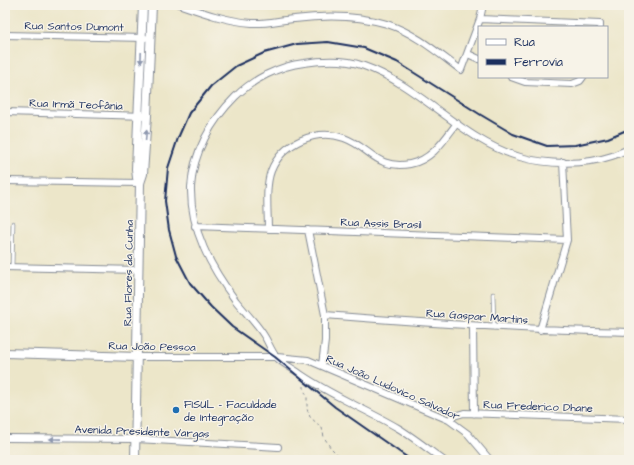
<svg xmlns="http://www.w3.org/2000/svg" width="634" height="465" font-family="'Architects Daughter',sans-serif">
<rect width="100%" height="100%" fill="#f7f3e8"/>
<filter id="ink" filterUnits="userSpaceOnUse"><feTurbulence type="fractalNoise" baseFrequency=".025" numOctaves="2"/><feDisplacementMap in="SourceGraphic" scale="8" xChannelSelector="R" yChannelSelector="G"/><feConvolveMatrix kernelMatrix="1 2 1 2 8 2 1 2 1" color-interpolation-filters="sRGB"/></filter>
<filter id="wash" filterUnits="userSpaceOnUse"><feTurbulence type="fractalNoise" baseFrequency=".012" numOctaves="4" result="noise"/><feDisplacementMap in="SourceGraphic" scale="16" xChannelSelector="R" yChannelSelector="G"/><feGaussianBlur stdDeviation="0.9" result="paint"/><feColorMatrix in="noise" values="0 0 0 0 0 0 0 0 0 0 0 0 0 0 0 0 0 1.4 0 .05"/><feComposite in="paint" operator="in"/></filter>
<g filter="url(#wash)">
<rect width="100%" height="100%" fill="#ece6c9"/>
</g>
<g filter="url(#ink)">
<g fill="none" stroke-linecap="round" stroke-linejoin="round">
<g stroke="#848a94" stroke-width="4.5">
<path id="service" d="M12 268 13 223
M493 294 494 328"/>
</g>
<g stroke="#848a94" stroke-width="8">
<path id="minor" d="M181 5C204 13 227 21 252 23 266 24 280 20 294 19 324 15 357 15 387 24 415 33 438 53 461 70L480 19 483 5
M480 19 600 24V27
M5 35 145 38
M468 54 479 59
M511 77 525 82 572 84 580 81 583 77
M5 112 147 116
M5 181 140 183
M195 226 567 240
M268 229C268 212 265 187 271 171 282 143 316 128 344 138 370 147 376 170 410 164 432 160 444 140 457 123
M308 230 325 315V341L322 365
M5 267 139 270
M325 315C426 323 527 330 629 332
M473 326 474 414
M540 330 567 240 563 162
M137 357H277L308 360 449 420 468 434 490 460
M449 420 454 416 464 413 629 419
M5 438 136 439 278 447
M443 460C428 449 413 437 398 428 364 408 327 394 296 371 290 367 282 363 277 358 271 351 268 341 263 334 255 322 245 312 236 301 211 268 190 230 191 187 193 153 211 121 235 97 253 79 279 66 304 63 324 60 345 59 364 66 421 86 461 140 520 157 548 165 585 165 612 156 618 154 623 151 629 149"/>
</g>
<g stroke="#848a94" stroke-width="10">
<path id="tertiary" d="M140 183 137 178 136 169 143 5
M5 353 137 357
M135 460 140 183 143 174 147 116 152 5"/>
</g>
<path stroke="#848a94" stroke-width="1" stroke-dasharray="3 3" stroke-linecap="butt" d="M304 386V389L307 397V409L310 417 322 428 324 437 330 447 338 455 349 460"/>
<use href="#service" stroke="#fff" stroke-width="3"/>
<use href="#minor" stroke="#fff" stroke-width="6"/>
<use href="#tertiary" stroke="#fff" stroke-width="8"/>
<path stroke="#1b2f5e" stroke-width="2" d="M411 460 335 407 275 357 232 327 211 307 190 283 176 256 169 230 165 201 168 168 178 138 189 113 211 86 236 66 264 53 297 44 328 42 364 48 397 62 481 115 513 134 547 146 575 145 608 138 629 129"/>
</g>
<defs><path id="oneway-solid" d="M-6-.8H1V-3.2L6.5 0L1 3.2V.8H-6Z"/></defs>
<g fill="#8d97ae">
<use href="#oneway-solid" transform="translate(141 58) rotate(92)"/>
<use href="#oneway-solid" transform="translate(146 135) rotate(-86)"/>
<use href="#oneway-solid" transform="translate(55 439) rotate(-179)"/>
</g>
</g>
<circle fill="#1f6fb2" stroke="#f7f3e8" stroke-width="1.5" cx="176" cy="410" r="4"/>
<g text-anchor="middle" stroke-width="3" stroke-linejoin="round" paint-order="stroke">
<g font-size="11" fill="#1b2f5e" stroke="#f7f3e8">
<text transform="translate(74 26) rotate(1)" y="4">Rua Santos Dumont</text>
<text transform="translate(76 104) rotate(2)" y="4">Rua Irmã Teofânia</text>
<text transform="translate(381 223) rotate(2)" y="4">Rua Assis Brasil</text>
<text transform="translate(128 273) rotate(-89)" y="4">Rua Flores da Cunha</text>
<text transform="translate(477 316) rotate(4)" y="4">Rua Gaspar Martins</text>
<text transform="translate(152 346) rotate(1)" y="4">Rua João Pessoa</text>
<text transform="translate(393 387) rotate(24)" y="4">Rua João Ludovico Salvador</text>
<text transform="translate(538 406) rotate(2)" y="4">Rua Frederico Dhane</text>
<text transform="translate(142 431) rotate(2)" y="4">Avenida Presidente Vargas</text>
</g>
<g font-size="11" fill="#1b2f5e" stroke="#f7f3e8" text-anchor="start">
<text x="184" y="408">FISUL - Faculdade<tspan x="184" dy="13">de Integração</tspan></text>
</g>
</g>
<rect width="634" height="465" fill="none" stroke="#f7f3e8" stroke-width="20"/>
<rect x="478" y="26" width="130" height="52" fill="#f7f3e8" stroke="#9fa5b1"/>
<rect x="486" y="39" width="20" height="6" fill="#ffffff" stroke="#9fa5b1"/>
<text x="514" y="46" font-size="12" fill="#1b2f5e">Rua</text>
<rect x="486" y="59" width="20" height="6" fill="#1b2f5e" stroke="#9fa5b1"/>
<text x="514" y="66" font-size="12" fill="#1b2f5e">Ferrovia</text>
</svg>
